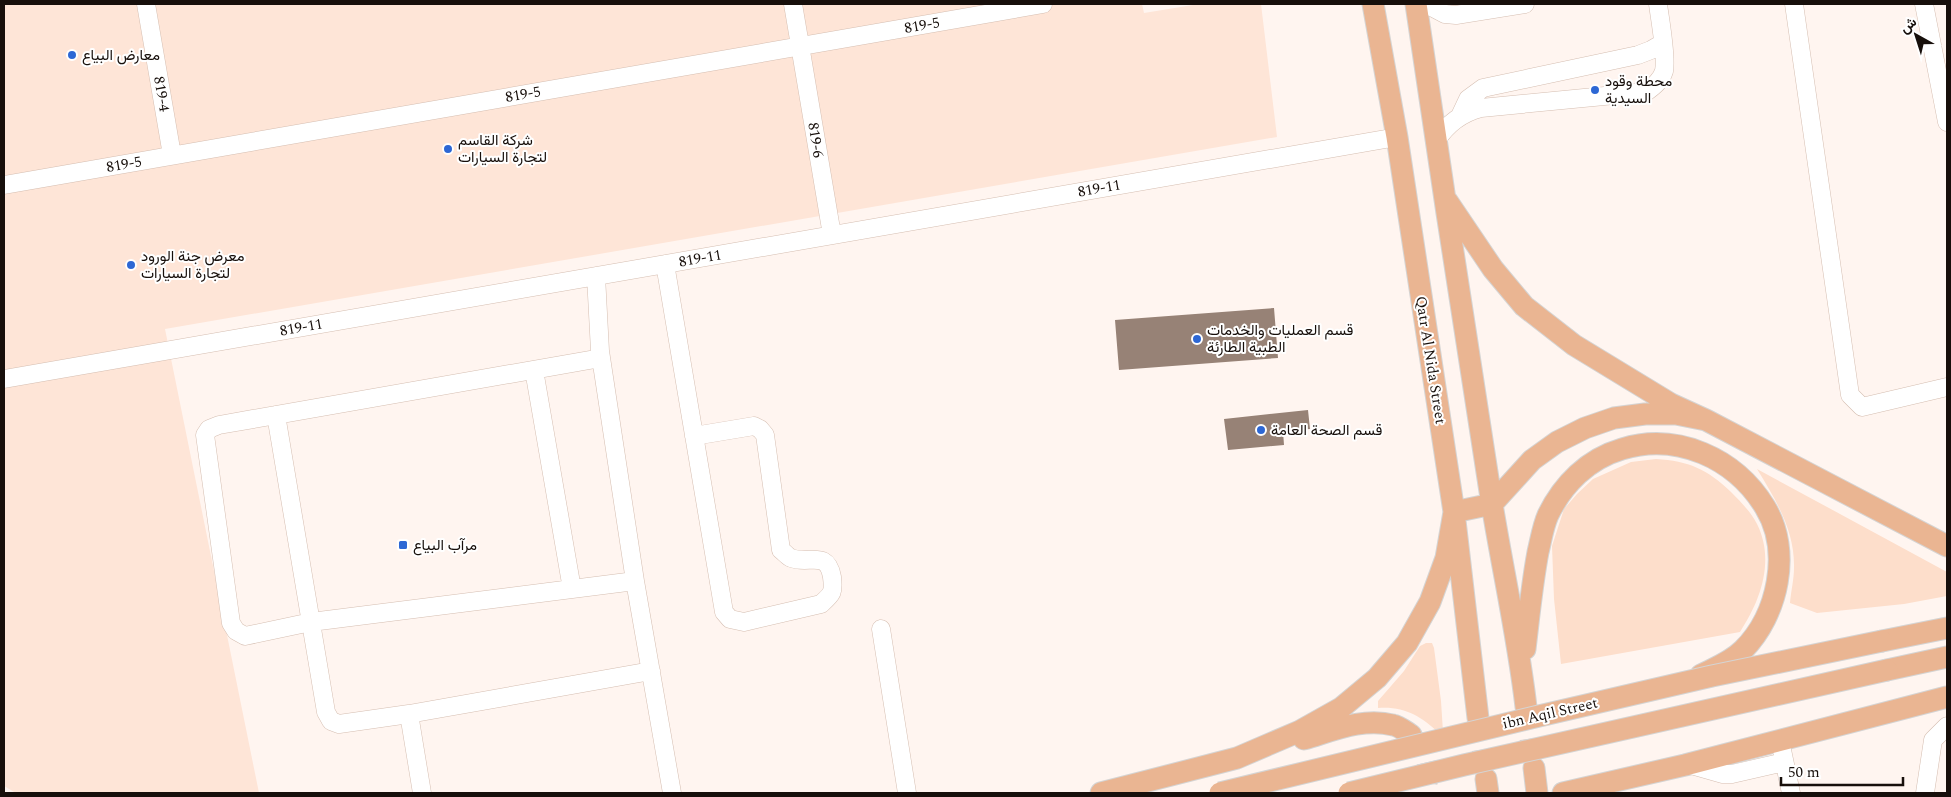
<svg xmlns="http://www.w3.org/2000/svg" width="1951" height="797" font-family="Spectral,Vazirmatn,serif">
<rect width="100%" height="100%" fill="#fff5f0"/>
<path fill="#fee5d7" d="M4 4H1142L1144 13 1199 4H1261L1277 137 165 329 259 793H16L4 786Z"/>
<path fill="#fddecb" d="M1656 459C1689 461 1707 469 1731 492 1740 501 1751 512 1757 524 1775 560 1761 600 1740 632L1561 664 1554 599 1552 546 1564 509 1577 494 1593 479 1631 462Z
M1757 469 1947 572V596L1904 604 1817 613 1790 603C1791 591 1794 579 1794 568 1795 531 1776 500 1757 469Z
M1426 643H1432L1434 648 1441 701 1443 732 1439 733C1421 716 1404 706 1378 708V701L1404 671 1420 646Z"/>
<path fill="#978276" d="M1274 308 1278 358 1119 370 1115 320Z
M1308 410 1310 429 1283 431 1284 445 1228 450 1224 419Z"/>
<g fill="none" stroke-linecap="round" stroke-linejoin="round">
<path stroke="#dcd2ce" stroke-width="21" stroke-dasharray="21 11" stroke-linecap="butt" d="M1526 707 1534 768
M1478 718 1486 777
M1411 735C1429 755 1431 767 1425 793"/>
<g stroke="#d5beb1" stroke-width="19">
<path id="minor" d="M146 4 172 155
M793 4 832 235
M1426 4 1445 14 1456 15 1525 4
M1794 4 1850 395 1862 407 1947 387
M1924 4 1947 122
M1460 116 1468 99 1483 88 1638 55 1651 50 1663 43
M1436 141C1447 124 1461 113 1481 108L1646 92C1653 87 1661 81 1664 71 1667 57 1660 20 1658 4
M4 185 1043 4
M665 264 724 612 730 619 744 622 821 604C832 594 834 593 832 577 827 549 809 565 791 558 788 557 784 552 781 550L765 435 760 429 754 426 694 436
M596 276 600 351 635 581 672 793
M601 358 219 425 209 429 205 435 231 623 236 631 245 636 311 622 635 581
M534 370 572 589
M4 379 1397 137
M276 415 326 712 331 721 339 724 409 714 422 793
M881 629 907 793
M409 714 651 671
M1782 750 1791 793
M1688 764 1723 774H1732L1784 762
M1925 793 1933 740 1947 726"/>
</g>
<g stroke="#d5d4d3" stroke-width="23">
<path id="major" d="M1373 4 1397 137 1454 512 1478 718
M1416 4C1440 169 1465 333 1491 498 1502 567 1518 637 1526 707
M1447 201 1493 269 1524 306 1574 345 1671 404 1706 420 1947 546
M1882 641 1947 628
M1525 649C1529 616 1532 584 1538 552 1541 540 1543 526 1548 515 1563 484 1588 459 1622 449 1677 432 1735 458 1765 507 1792 551 1778 615 1743 650 1731 662 1715 668 1701 675
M1887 670 1947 657
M1304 739C1332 731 1363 717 1393 725 1399 726 1405 731 1411 735
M1534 768 1537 793
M1486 779 1488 793
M1101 793 1237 758 1300 731 1341 708 1377 678 1407 643 1430 602 1446 558 1454 512 1492 504 1532 460 1557 442 1585 428 1614 418 1645 414H1676L1706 420
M1563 793 1685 765 1947 697"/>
</g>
<use href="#minor" stroke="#fff" stroke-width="18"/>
<use href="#major" stroke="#eab592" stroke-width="21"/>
<g stroke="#d5d4d3" stroke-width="23" stroke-linecap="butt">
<path id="major-bridge" d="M1220 793 1539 716 1712 676 1882 641
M1349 793 1464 765 1887 670"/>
</g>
<use href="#major-bridge" stroke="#eab592" stroke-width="21"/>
</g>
<g fill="#2d67d4" stroke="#fff" stroke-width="2">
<circle cx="72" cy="55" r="5"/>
<circle cx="1595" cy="90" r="5"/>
<circle cx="448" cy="149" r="5"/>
<circle cx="131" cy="265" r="5"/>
<circle cx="1197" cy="339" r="5"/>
<circle cx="1261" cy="430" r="5"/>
<rect x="398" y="540" width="10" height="10" rx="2.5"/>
</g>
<g text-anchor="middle" stroke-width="4" stroke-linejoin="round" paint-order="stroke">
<g font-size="15" fill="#170f0b" stroke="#fff">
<text transform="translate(922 25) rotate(-10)" y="5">819-5</text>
<text transform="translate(162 94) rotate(80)" y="5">819-4</text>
<text transform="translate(523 94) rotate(-10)" y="5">819-5</text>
<text transform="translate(816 140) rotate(81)" y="5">819-6</text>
<text transform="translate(124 164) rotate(-10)" y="5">819-5</text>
<text transform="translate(1099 188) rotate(-10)" y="5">819-11</text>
<text transform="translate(700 258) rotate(-10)" y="5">819-11</text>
<text transform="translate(301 327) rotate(-10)" y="5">819-11</text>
<text transform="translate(1431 360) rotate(81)" y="5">Qatr Al Nida Street</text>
<text transform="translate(1550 713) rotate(-13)" y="5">ibn Aqil Street</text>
</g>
<g font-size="15" fill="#170f0b" stroke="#fff" text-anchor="start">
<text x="82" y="60">معارض البياع</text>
<text x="1605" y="86">محطة وقود<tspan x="1605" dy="17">السيدية</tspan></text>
<text x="458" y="145">شركة القاسم<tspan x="458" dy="17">لتجارة السيارات</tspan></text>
<text x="141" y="261">معرض جنة الورود<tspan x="141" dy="17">لتجارة السيارات</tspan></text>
<text x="1207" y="335">قسم العمليات والخدمات<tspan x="1207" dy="17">الطبية الطارئة</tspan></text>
<text x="1271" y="435">قسم الصحة العامة</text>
<text x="413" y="550">مرآب البياع</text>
</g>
</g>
<rect width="1951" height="797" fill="none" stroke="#170f0b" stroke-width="10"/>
<g transform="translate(1916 35) rotate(321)" stroke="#ffffff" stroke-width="4" paint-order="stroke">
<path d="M0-4L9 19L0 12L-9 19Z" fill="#170f0b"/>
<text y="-8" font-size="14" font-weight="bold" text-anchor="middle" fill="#170f0b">ش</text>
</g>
<path d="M1781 777v8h122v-8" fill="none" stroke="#170f0b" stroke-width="2.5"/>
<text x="1788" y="777" font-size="15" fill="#170f0b" stroke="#ffffff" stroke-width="4" paint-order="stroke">50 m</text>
</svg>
